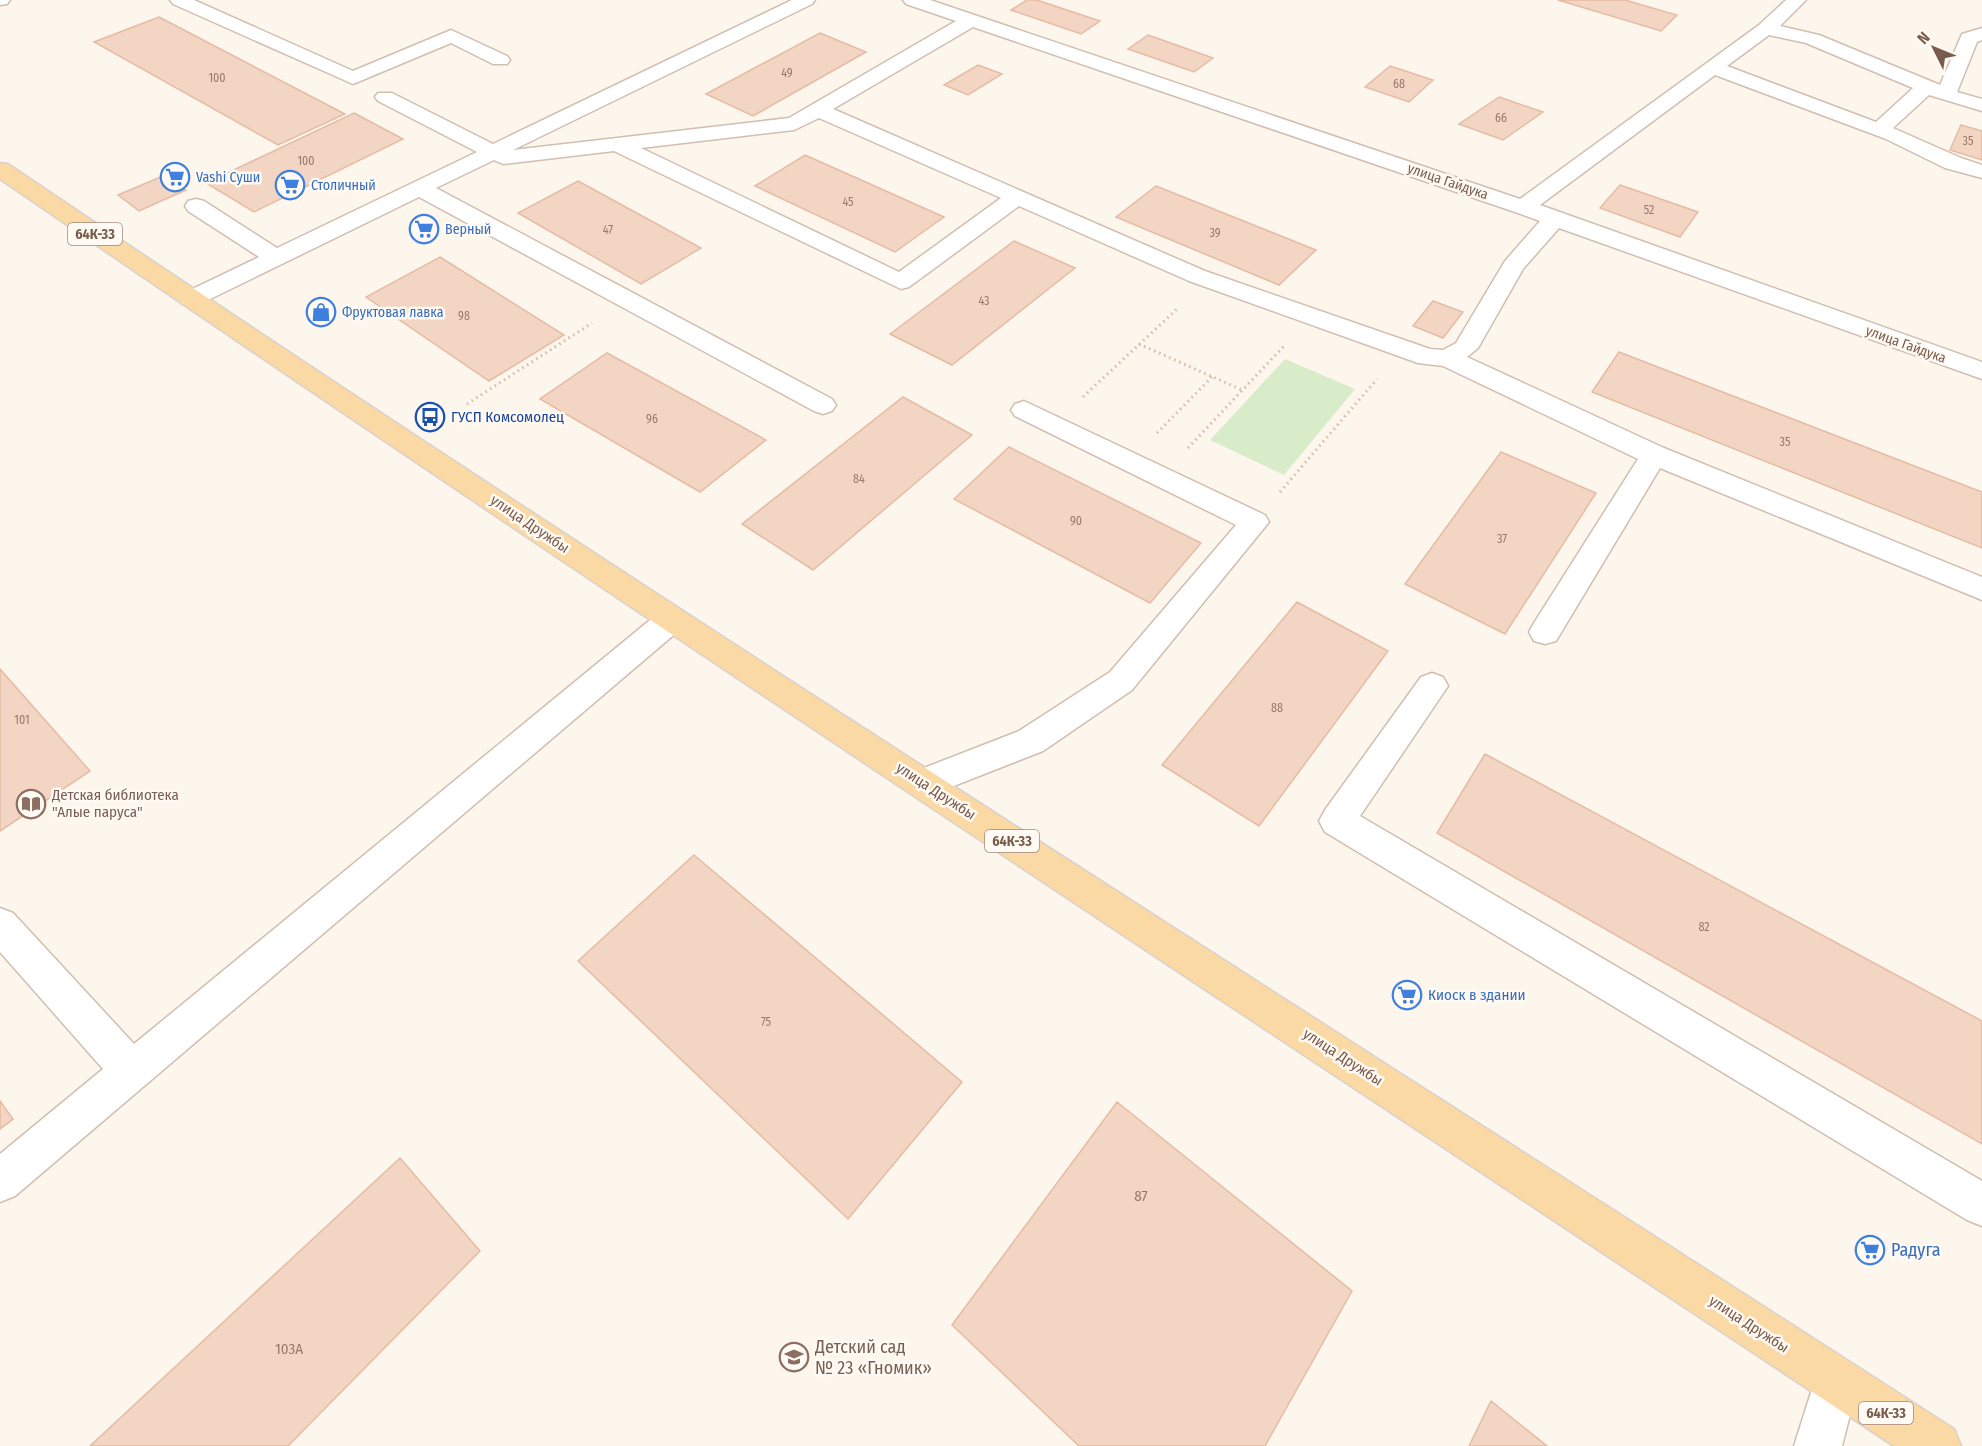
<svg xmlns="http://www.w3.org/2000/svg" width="1982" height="1446" font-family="'Fira Sans Condensed',sans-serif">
<rect width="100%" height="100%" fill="#fdf6ec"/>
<path fill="#d8ecc9" d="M1285 359 1355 389 1284 475 1210 440Z"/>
<path fill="#f3d5c3" stroke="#e6bba3" stroke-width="1.5" d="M1027 0H1037L1100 21 1081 34 1011 10Z
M1558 0H1625L1677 15 1661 31Z
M159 17 345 114 278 145 94 42Z
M820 33 866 52 753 116 706 94Z
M1148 35 1213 58 1194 72 1128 49Z
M978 65 1002 74 968 95 944 85Z
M1390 66 1433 80 1409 102 1365 87Z
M1499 97 1543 112 1503 140 1459 124Z
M354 113 403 139 254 212 206 183Z
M1961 125 1982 131V160L1950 150Z
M805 155 944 217 895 252 755 186Z
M165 175 186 190 139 211 118 195Z
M578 181 701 248 641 284 518 213Z
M1620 185 1698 212 1680 237 1600 208Z
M1156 186 1316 250 1279 285 1116 217Z
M1014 241 1075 268 952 365 890 334Z
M440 257 564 335 489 381 366 297Z
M1433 301 1463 312 1443 338 1413 326Z
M1619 352 1982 492V548L1592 392Z
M607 353 766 440 700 492 540 399Z
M903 397 972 435 813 570 742 524Z
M1009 447 1201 543 1150 603 954 499Z
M1501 452 1596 493 1505 634 1405 584Z
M1297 602 1388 651 1259 826 1162 765Z
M0 669 90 771 0 831Z
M1485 754 1982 1021V1144L1437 833Z
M694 855 962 1082 848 1219 578 961Z
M0 1101 13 1119 0 1129Z
M1117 1102 1352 1291 1265 1446H1079L952 1325Z
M400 1158 480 1251 288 1446H90Z
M1491 1401 1547 1446H1469Z"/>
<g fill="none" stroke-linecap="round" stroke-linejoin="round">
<g stroke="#d1beb0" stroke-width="3">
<path id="minor" d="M0 0H10L7 4 0 5Z
M170 0H194L353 71 451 30 507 56 510 60 507 64H493L451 43 353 84 173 4Z
M792 0H815L812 4 513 150 789 118 956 21 906 4 903 0H930L1520 199 1759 25 1786 0H1806L1780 26 1819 35 1940 85 1962 34 1982 28V40L1977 42 1957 92 1982 99V111L1929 95 1893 128 1961 158 1982 165V178L1945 168 1886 139 1715 75 1540 205 1982 362V379L1559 228 1523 269 1478 348 1467 357 1664 448 1982 577V600L1660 468 1556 641 1545 644 1534 641 1529 632 1534 623 1638 459 1443 366 1418 363 1189 281 1019 206 909 287 901 289 614 151 503 164 494 160 436 188 832 399 836 405 832 411 823 414 814 411 419 197 200 304 191 306 182 304 179 299 182 294 259 257 188 211 185 206 188 201 196 199 204 201 277 248 477 152 378 101 375 97 378 93H392L493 144ZM973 27 1515 212 1540 221 1505 261 1456 343 1443 350 1430 349 1205 271 833 109ZM1769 35 1806 43 1913 88 1876 122 1727 66ZM819 118 1001 198 899 272 641 148 794 130Z
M1024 401 1265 515 1269 522 1132 690 1043 751 923 798 911 793 906 783 911 773 1019 731 1110 672 1236 525 1015 416 1011 410 1015 404Z
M672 607 683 611 687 619 683 627 15 1196 0 1202V1154L103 1069 0 952V908L13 913 134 1044 661 611Z
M1432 673 1443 677 1448 686 1360 816 1982 1181V1226L1967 1220 1325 832 1319 821 1325 810 1421 677Z
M1836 1357 1852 1364 1859 1380 1842 1446H1794L1820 1364Z"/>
</g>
<g stroke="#dad1cd" stroke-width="3">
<path id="major" d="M0 163 8 164C649 597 1304 1010 1954 1429L1961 1446H1894C1261 1026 626 609 0 179Z"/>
</g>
<path stroke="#d9b8a5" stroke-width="3" stroke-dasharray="1.5 4" stroke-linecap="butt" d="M1139 344 1242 390
M1083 397 1178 308
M467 404 592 323
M1157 433 1212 377
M1188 448 1284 346
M1280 492 1377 379"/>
<use href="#minor" fill="#fff" fill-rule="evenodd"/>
<use href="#major" fill="#fbd9a5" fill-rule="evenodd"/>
</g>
<defs>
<g id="supermarket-ring" transform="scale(1.5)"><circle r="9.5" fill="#fffaf3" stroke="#3f7fe0" stroke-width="1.5"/><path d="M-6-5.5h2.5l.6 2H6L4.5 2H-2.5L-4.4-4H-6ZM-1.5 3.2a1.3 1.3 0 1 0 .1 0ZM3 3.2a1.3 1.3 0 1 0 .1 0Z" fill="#3f7fe0"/></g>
<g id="shop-ring" transform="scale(1.5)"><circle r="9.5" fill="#fffaf3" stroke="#3f7fe0" stroke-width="1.5"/><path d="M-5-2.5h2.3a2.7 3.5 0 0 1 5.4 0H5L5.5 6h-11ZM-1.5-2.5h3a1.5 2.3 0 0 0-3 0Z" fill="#3f7fe0"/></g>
<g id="bus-ring" transform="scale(1.5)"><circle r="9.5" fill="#fffaf3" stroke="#1a4fb4" stroke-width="1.5"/><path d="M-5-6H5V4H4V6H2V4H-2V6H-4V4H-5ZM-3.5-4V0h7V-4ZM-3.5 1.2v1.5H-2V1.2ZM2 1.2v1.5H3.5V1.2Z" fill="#1a4fb4"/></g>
<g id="library-ring" transform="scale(1.5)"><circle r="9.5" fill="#fffaf3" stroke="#8d6e63" stroke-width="1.5"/><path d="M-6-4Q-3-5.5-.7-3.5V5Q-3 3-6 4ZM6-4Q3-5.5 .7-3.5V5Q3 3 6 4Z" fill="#8d6e63"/></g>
<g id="school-ring" transform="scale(1.5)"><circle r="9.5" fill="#fffaf3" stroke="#8d6e63" stroke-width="1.5"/><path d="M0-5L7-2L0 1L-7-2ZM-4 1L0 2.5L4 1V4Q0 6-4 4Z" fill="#8d6e63"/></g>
</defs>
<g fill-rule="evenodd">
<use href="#supermarket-ring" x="175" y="177"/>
<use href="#supermarket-ring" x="290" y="185"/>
<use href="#supermarket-ring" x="424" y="229"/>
<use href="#shop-ring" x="321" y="312"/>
<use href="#bus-ring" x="430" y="417"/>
<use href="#library-ring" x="31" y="804"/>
<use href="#supermarket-ring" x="1407" y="995"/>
<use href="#supermarket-ring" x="1870" y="1250"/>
<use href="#school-ring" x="794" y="1357"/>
</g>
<g text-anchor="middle" stroke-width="5" stroke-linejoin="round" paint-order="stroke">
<g font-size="12" fill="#987a6a">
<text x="787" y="77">49</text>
<text x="217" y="82">100</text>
<text x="1399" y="88">68</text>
<text x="1501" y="122">66</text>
<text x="1968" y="145">35</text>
<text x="306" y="165">100</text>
<text x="848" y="206">45</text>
<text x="1649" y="214">52</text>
<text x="608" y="234">47</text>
<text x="1215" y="237">39</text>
<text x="984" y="305">43</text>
<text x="464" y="320">98</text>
<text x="652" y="423">96</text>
<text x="1785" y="446">35</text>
<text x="859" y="483">84</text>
<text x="1076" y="525">90</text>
<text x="1502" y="543">37</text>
<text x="1277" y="712">88</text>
<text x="22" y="724">101</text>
<text x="1704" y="931">82</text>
<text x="766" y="1026">75</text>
</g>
<g font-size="14" fill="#366cbe" stroke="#fffaf3" text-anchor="start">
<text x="196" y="182">Vashi Cуши</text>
<text x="311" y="190">Столичный</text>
<text x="445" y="234">Верный</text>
<text x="342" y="317">Фруктовая лавка</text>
</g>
<g font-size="14" fill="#7a5c4d" stroke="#fffaf3">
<text transform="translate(1448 181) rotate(19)" y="5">улица Гайдука</text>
<text transform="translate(1906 344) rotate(20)" y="5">улица Гайдука</text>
</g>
<g fill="#fffaf3" stroke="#a28b7f" stroke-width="1.5">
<rect x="68" y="223" width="54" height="22" rx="4.5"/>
<rect x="985" y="830" width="54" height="22" rx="4.5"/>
<rect x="1859" y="1402" width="54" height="22" rx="4.5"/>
</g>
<g font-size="14" font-weight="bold" fill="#7a5c4d">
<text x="95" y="239">64К-33</text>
<text x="1012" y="846">64К-33</text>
<text x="1886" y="1418">64К-33</text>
</g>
<g font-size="15" fill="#164399" stroke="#fffaf3" text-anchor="start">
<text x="451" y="422">ГУСП Комсомолец</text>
</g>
<g font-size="15" fill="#7a5c4d" stroke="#fffaf3">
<text transform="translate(530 524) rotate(34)" y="5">улица Дружбы</text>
<text transform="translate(936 791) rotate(33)" y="5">улица Дружбы</text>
<text transform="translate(1343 1057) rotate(33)" y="5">улица Дружбы</text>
<text transform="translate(1749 1324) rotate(33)" y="5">улица Дружбы</text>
</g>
<g font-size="15" fill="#785e54" stroke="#fffaf3" text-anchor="start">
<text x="52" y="800">Детская библиотека<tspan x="52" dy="17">"Алые паруса"</tspan></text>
</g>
<g font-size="15" fill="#366cbe" stroke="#fffaf3" text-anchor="start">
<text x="1428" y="1000">Киоск в здании</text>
</g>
<g font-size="15" fill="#987a6a">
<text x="1141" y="1201">87</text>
<text x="289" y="1354">103А</text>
</g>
<g font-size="18" fill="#366cbe" stroke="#fffaf3" text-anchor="start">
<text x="1891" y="1256">Радуга</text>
</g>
<g font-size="18" fill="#785e54" stroke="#fffaf3" text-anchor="start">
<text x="815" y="1353">Детский сад<tspan x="815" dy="21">№ 23 «Гномик»</tspan></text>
</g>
</g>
<g transform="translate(1934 48) rotate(313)" stroke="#fffaf3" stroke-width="4.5" paint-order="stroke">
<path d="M0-4.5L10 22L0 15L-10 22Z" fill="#7a5c4d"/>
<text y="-9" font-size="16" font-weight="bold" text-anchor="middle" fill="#7a5c4d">N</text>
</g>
</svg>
